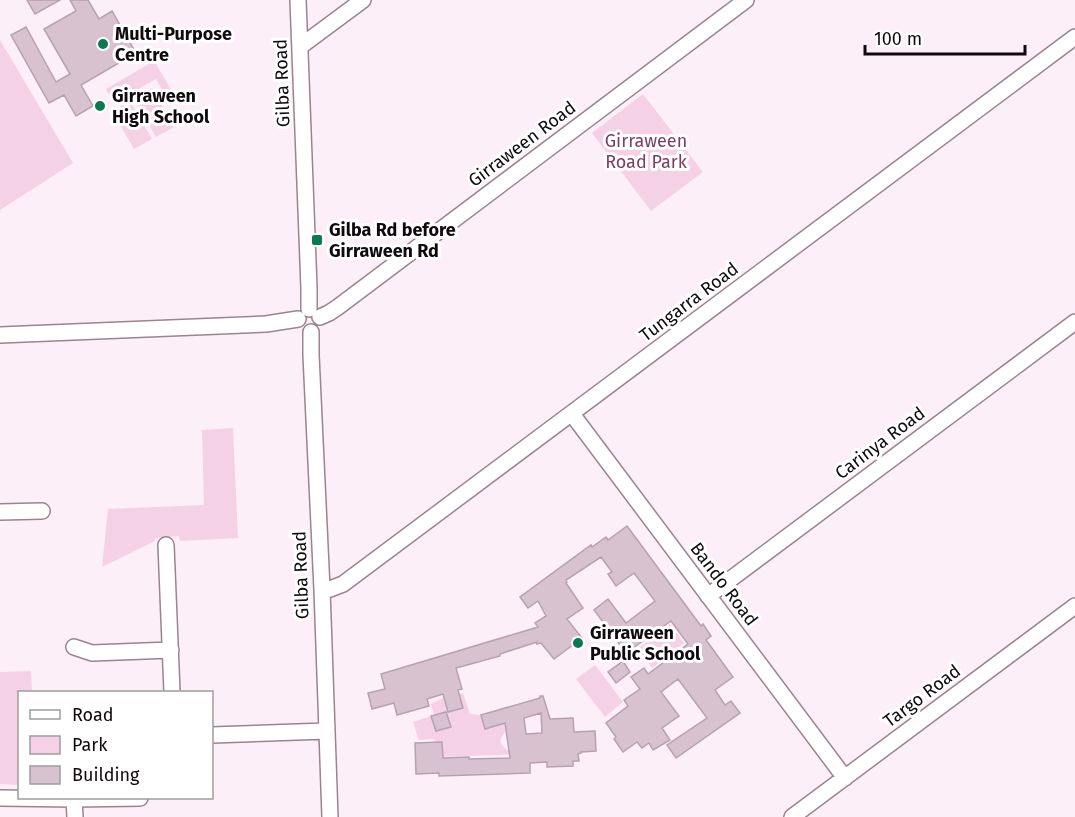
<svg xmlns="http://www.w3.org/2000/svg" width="1075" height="817" font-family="'Fira Sans',sans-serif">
<rect width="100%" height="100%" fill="#fdeff7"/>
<path fill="#f5d1e6" d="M0 40 73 163 0 210Z
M154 61 172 91 165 95 156 79 114 103 106 89Z
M152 88 174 127 156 137 134 98Z
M643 94 703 172 651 211 592 133Z
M130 101 152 139 134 149 112 111Z
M233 428 238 538 180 541 179 536 155 538V541L102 567 108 509 204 505 202 430Z
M670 624 684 643 652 668 638 649Z
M595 665 623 702 605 717 576 679Z
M31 671 32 692H20L19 785 0 784V672Z
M463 693 470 714 480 715 513 706 508 727 500 740 502 745 507 750 527 747V754L436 757 435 747H442V742H435L434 739 419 740 413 722 434 715 431 704 443 698Z"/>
<path fill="#d8c2cf" stroke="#b7a1ae" stroke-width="1.5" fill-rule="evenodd" d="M27 0H60L35 14Z
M70 0H88L99 19 112 11 136 53 81 85 93 106 76 116 64 95 49 103 11 35 26 27 56 82 70 74 44 29 76 11Z
M627 526 701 626 703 624 711 636 706 640 709 644 733 677 715 690 725 705 731 701 740 713 676 758 667 745 707 718 678 679 661 692 679 716 662 728 670 740 653 750 649 743 642 748 637 742 623 752 614 739 616 737 606 723 628 706 624 700 640 689 631 677 644 668 648 674 688 644 671 621 626 653 594 610 608 599 626 623 655 601 634 573 616 586 608 574 612 572 601 557 566 580 567 582 566 583 583 608 567 619 582 638 554 659 541 643 537 644V642L500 654V656L456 668 462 689 458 690 463 708 448 712 443 694 427 699 429 706 397 715 394 703 372 709 368 693 385 689 381 674 538 627 535 623 546 616 538 601 528 608 520 597 591 545 592 547 606 537 608 540Z
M623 661 630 672 616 683 608 672Z
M540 696H543L550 719 573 718 574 732 595 731 596 751 581 752V753L578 754 579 761H573V766L547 767V762L530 763V773L439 776V773L416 774 415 743 442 742 443 758 469 757V759L510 758 505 723 485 729 481 715 540 698ZM541 713 542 733 526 734 524 718Z
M446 712 451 727 436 731 431 716Z"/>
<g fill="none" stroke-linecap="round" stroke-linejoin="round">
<g stroke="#998490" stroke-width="18">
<path id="minor" d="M298 0 309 288V309
M301 46 363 0
M320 317 329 313 338 307 746 0
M311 332V355L322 589 330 817
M0 335 266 324 298 319
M572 414 845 778
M0 512 42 511
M166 545 172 692
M322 589H330L343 584 1075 37
M708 596 1075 322
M74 647 92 653 171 650
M212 735 326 731
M0 798 74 799 140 798
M74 799 75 817
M792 817 1075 606"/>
</g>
<use href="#minor" stroke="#fff" stroke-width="15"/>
</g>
<g fill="#0c7953" stroke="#fff" stroke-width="2">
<circle cx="103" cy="44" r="6"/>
<circle cx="100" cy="106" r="6"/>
<rect x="311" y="234" width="12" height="12" rx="3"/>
<circle cx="578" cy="643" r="6"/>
</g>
<g text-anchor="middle" stroke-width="6" stroke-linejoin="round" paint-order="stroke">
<g font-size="18" font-weight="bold" fill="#10090d" stroke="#fff" text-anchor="start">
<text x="115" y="40">Multi-Purpose<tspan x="115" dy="21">Centre</tspan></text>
<text x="112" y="102">Girraween<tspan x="112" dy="21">High School</tspan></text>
<text x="329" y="236">Gilba Rd before<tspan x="329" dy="21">Girraween Rd</tspan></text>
<text x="590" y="639">Girraween<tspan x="590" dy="21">Public School</tspan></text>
</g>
<g font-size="18" fill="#10090d" stroke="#fff">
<text transform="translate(282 83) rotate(-92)" y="6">Gilba Road</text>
<text transform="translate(522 144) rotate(-37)" y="6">Girraween Road</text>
<text transform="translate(689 302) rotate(-37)" y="6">Tungarra Road</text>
<text transform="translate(880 443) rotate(-37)" y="6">Carinya Road</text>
<text transform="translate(301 575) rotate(-92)" y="6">Gilba Road</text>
<text transform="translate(724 584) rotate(53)" y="6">Bando Road</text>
<text transform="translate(922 696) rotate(-37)" y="6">Targo Road</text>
</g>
<g font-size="18" fill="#7d3c66" stroke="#fff">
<text x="646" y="147">Girraween<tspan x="646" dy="21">Road Park</tspan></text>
</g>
</g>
<rect x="18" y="691" width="195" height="108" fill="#ffffff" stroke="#9f9d9e" stroke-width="1.5"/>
<rect x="30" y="710" width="30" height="9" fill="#ffffff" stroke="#9f9d9e" stroke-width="1.5"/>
<text x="72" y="721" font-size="18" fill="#10090d">Road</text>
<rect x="30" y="736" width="30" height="18" fill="#f5d1e6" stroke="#9f9d9e" stroke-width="1.5"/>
<text x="72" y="751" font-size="18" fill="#10090d">Park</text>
<rect x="30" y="766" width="30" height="18" fill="#d8c2cf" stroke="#9f9d9e" stroke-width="1.5"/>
<text x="72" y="781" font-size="18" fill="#10090d">Building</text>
<path d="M865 45v9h160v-9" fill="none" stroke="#10090d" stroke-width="3"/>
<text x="874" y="45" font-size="18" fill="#10090d" stroke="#ffffff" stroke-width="4.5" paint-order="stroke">100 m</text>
</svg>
